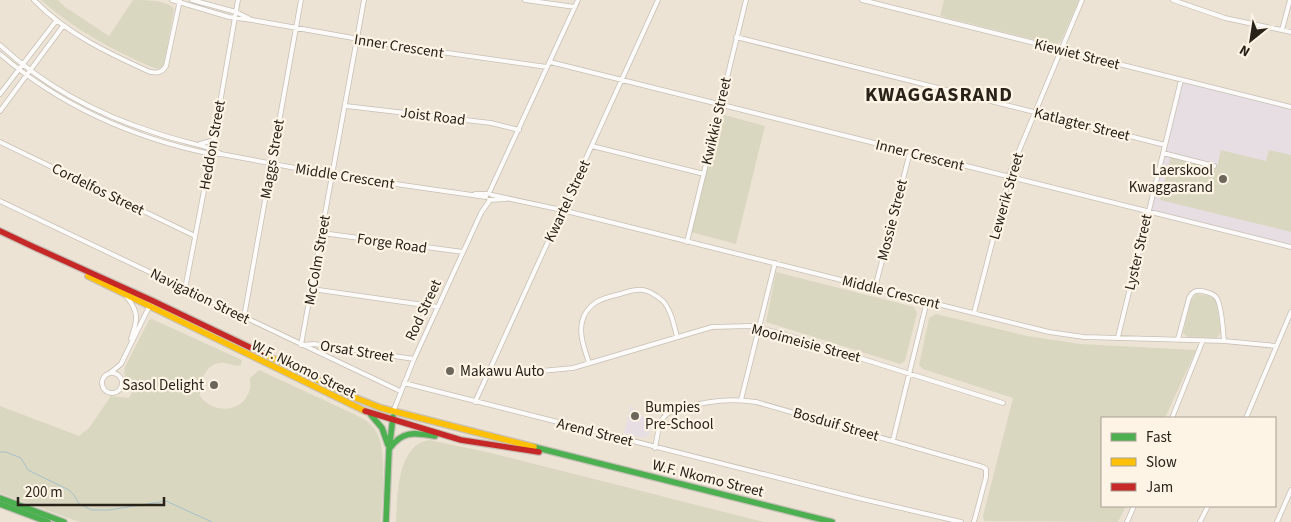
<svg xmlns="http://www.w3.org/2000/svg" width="1291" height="522" font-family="'Source Sans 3',sans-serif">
<rect width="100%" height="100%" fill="#ece3d5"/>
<path fill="#e6dee3" d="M1179 80 1291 108V248L1147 212Z
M631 406 652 425 649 435 643 438 624 433Z"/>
<path fill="#dad7c0" d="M41 0H58L65 7 109 36 133 0C145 0 168 0 174 9L164 64 160 69 154 68C112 50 75 30 41 0Z
M944 0H1079L1061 41 1056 45 940 16Z
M721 114 765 126 736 244 691 232Z
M1221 150 1266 161 1269 150 1291 155V232L1160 200 1171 156 1217 167Z
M776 272 914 307 917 313 905 361 900 364 766 322Z
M1196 294 1210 296 1216 299 1221 332 1217 338 1188 337 1183 333 1191 301Z
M936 314 1027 336 1081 344 1196 350 1165 418H1102V506H1126L1118 522 984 521 983 516 1013 398 923 369 919 365 929 318Z
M152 319 242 360 241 365C235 367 231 364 225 363 207 361 199 380 200 396 213 414 243 414 250 389 251 386 250 381 250 378L259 370 358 416C367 420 374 426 378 435 387 455 382 499 381 522H79L0 493V406L79 436 89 428 111 396 129 398 133 390C126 383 123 377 125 367L149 320Z
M429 440 487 452 764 522H396C397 499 397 459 418 444 421 442 426 441 429 440Z"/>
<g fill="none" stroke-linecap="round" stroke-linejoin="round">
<path stroke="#a5c1c9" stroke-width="1" d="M0 452H6L21 458 28 470 69 490 74 495 79 504 92 510H109L166 501 212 522"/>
<g stroke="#c6bfb5" stroke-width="5.5">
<path id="street" d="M34 0C67 34 108 53 150 72 157 73 162 73 166 66L180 0
M172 0 229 17 252 20 398 46 547 67
M192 0 236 12 250 19
M364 0 301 345 314 344 414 359
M525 0 575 7
M862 0 1291 107
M1173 0 1225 18 1291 32
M1282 30 1290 0
M736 37 1165 145
M0 45C43 85 97 114 153 132 172 139 193 143 212 149L221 154
M0 54C61 106 133 138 211 154H221L333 175 486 197
M550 62 1291 247
M0 94 56 21
M346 106 491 123 519 130
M0 111 63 26
M0 142 195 236
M200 144 214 140
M592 146 704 174
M1163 153 1214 166
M489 193 578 0
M475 194H488
M492 195 562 210 1049 332 1084 337 1224 341 1276 346
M489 200 506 199
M0 201 400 391
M322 233 463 252
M687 242 746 0
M875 288 910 152
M185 289 212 149 238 0
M312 289 438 307
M127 297C140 314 137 320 131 339
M974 313 1011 170 1082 0
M244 317 301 0
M1118 337 1181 80
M1178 339 1189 298C1192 292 1195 290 1202 291 1206 292 1213 293 1216 297 1222 304 1223 331 1224 341
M589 363C585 350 579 336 582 322 587 302 603 298 620 294 627 292 635 289 643 290 650 291 657 296 663 301 671 310 674 325 677 337
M102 383a10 10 0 1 1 20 0a10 10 0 1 1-20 0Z
M110 373 121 364 149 307
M490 373 508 374 573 368 712 327 750 326 783 334 1003 403
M404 383 858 498 961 522
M741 400 775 263
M475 402 658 0
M393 412 414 359 481 213 490 200
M1172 418 1203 340
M1246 418 1291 312
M893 440 927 301
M655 448C657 439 658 425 663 418 667 412 673 411 680 409 705 401 730 398 756 402L983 467 986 469V477L974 522
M1127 522 1134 506
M1200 522 1208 506
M1277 522 1291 490"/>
</g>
<g stroke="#c6bfb5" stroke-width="8">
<path id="fast" d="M371 415 382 428 388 445
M534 447 832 522
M390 448C403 430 415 433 435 436
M0 498 64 522
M0 504 48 522
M386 522 389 450 393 417"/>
</g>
<g stroke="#c6bfb5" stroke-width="8">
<path id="slow" d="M88 276 365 411
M264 354 351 396 381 408 534 447"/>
</g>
<g stroke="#c6bfb5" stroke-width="8">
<path id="jam" d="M0 231 38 249
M36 248 153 301 264 354
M365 411 461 440 539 452"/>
</g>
<use href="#street" stroke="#fcfbf9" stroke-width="4"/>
<use href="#fast" stroke="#4caf50" stroke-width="5.5"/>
<use href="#slow" stroke="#ffc107" stroke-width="5.5"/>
<use href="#jam" stroke="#c62828" stroke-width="5.5"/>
</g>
<g fill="#6d665b" stroke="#fdf4e5" stroke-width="2">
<circle cx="1223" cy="179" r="5"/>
<circle cx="450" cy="371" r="5"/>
<circle cx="214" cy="385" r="5"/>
<circle cx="635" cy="416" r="5"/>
</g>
<g text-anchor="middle" stroke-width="4.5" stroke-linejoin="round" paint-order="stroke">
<g font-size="15" fill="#282219" stroke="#fdf4e5">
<text transform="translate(399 46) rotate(9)" y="5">Inner Crescent</text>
<text transform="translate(1077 54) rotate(14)" y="5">Kiewiet Street</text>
<text transform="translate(433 116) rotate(7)" y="5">Joist Road</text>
<text transform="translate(716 121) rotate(-77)" y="5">Kwikkie Street</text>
<text transform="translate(1082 124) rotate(14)" y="5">Katlagter Street</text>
<text transform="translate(212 145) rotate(-80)" y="5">Heddon Street</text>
<text transform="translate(920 155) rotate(14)" y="5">Inner Crescent</text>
<text transform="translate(272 159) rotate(-80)" y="5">Maggs Street</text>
<text transform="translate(345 176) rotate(9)" y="5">Middle Crescent</text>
<text transform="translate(98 189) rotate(26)" y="5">Cordelfos Street</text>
<text transform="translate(1006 196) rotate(-74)" y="5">Lewerik Street</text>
<text transform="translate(567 201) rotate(-65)" y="5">Kwartel Street</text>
<text transform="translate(892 220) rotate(-76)" y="5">Mossie Street</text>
<text transform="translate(392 243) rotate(8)" y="5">Forge Road</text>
<text transform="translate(1138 252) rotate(-77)" y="5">Lyster Street</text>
<text transform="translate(317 260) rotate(-80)" y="5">McColm Street</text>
<text transform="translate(891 292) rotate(14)" y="5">Middle Crescent</text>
<text transform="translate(200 296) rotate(26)" y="5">Navigation Street</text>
<text transform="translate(423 310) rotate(-65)" y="5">Rod Street</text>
<text transform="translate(806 343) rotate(15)" y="5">Mooimeisie Street</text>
<text transform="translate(357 351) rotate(9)" y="5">Orsat Street</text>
<text transform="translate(304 369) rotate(26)" y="5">W.F. Nkomo Street</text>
<text transform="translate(836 424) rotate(16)" y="5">Bosduif Street</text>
<text transform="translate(595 432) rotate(14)" y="5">Arend Street</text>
<text transform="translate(708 478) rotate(14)" y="5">W.F. Nkomo Street</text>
</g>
<g font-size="15" fill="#282219" stroke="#fdf4e5" text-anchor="end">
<text x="1213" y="175">Laerskool<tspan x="1213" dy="17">Kwaggasrand</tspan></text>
<text x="460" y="376" text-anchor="start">Makawu Auto</text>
<text x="204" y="390">Sasol Delight</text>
<text x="645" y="412" text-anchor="start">Bumpies<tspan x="645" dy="17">Pre-School</tspan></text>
</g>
<g font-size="20" font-weight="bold" letter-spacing="1" fill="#282219" stroke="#fdf4e5">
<text x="939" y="101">KWAGGASRAND</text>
</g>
</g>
<rect x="1101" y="417" width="175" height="90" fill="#fdf4e5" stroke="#a8a093"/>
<rect x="1111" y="433" width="25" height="8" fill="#4caf50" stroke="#a8a093"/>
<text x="1146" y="442" font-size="15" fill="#282219">Fast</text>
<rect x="1111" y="458" width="25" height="8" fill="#ffc107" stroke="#a8a093"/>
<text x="1146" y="467" font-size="15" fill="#282219">Slow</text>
<rect x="1111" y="483" width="25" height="8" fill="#c62828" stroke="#a8a093"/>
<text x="1146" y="492" font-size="15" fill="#282219">Jam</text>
<g transform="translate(1251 40) rotate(210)" stroke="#fdf4e5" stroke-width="4" paint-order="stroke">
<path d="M0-4L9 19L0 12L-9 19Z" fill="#282219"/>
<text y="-8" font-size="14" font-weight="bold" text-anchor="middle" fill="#282219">N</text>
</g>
<path d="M18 497v8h146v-8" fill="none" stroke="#282219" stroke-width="2.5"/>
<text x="25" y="497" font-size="15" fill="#282219" stroke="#fdf4e5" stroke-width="4" paint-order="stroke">200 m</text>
</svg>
